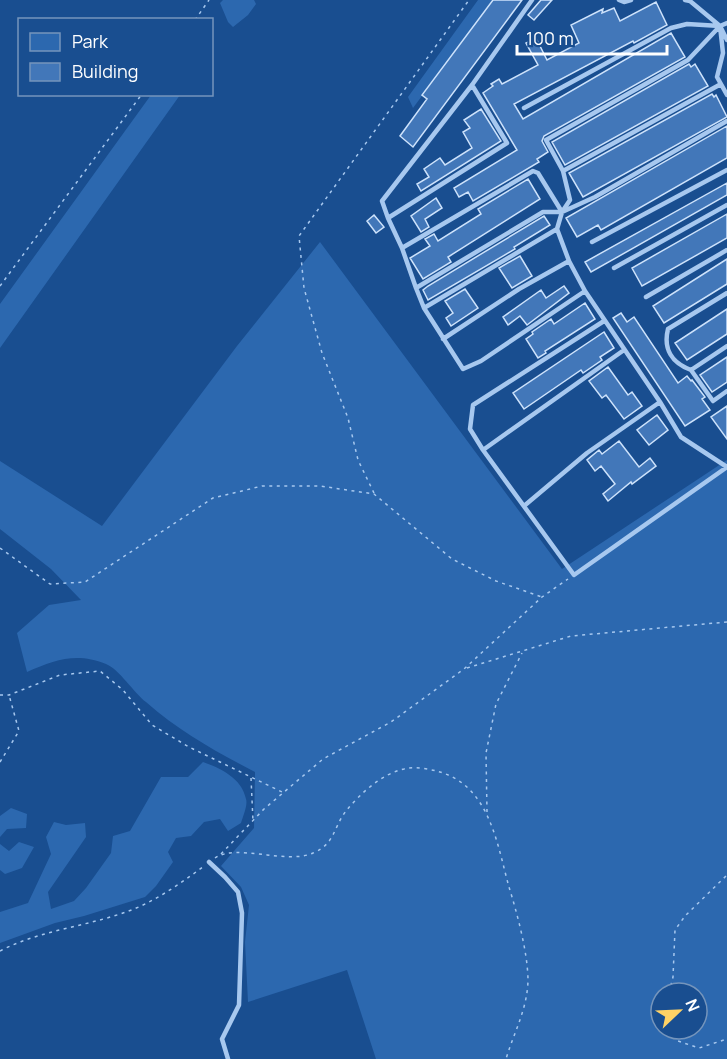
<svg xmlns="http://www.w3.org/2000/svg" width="727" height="1059" font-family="Manrope,sans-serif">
<rect width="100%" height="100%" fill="#194e90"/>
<path fill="#2c68af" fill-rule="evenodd" d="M223 0H254L256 4 248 15 233 27 228 22 220 3Z
M478 0H493L413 108 408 97Z
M151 95H180L0 348V304Z
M320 242 562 569 727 460V1059H376L347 970 248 1002 245 942 249 905 241 887 221 866 254 828 255 772C215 751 180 732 146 702 134 693 119 669 106 664 76 652 55 660 27 672L17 633 49 605 81 600 51 569 0 529V461L102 526 237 346ZM661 993H697V1029H661Z
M203 762C220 768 242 778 246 799 248 805 243 816 241 823L228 831 220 819 204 822 191 836 176 838 168 852 173 862 156 886 145 897 84 916 55 923 0 943V912L28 903 51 854 46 837 54 822 66 825 85 823 86 837 48 892 51 909 74 901 86 888 111 853 113 836 130 831 161 777H188Z
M11 808 27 814 26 828 7 829 0 837V816Z
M19 842 34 847 22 868 5 874 0 870V844L9 851Z"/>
<path fill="#4277b9" stroke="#cde2fb" stroke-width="1.5" d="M493 0H522L413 147 400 136 427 99 422 95Z
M541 0H552L534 20 528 15Z
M656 2 667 25 634 43 633 41 514 104 523 119 671 33 685 57 544 136 542 141 548 152 537 159 539 162 473 201 468 192 459 197 454 188 517 150 483 93 493 86 491 84 499 79 502 84 538 65 526 43 536 38 547 60 579 43 571 25 603 9 602 13 614 8 620 21Z
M689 64 691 67 695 64 708 86 565 165 552 142Z
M712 94 714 97 716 95 727 117 583 197 569 173Z
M481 109 501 141 421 191 417 184 429 177 424 169 440 158 445 165 472 148 463 132 470 128 464 120Z
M727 126V158L601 230 598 225 577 237 566 218Z
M528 179 540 199 448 257 451 262 423 279 410 258 430 246 425 239 434 234 438 241 481 214 478 209Z
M727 183V195L591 272 585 262Z
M436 198 442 208 425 219 429 227 421 232 411 216Z
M727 214V238L642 286 632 268Z
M374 215 384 227 376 233 367 221Z
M544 216 550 225 514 247 515 249 428 300 423 290 428 286Z
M520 256 532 276 512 288 499 268Z
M727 259V284L664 323 653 306Z
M564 286 569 293 527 325 520 316 508 325 503 317 541 290 546 298Z
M465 289 478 308 451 326 446 318 453 313 445 301Z
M585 303 595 319 545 351 546 353 538 358 526 339 533 334 532 332 551 319 554 324Z
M727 309V334L687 360 675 343Z
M621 313 627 322 634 317 678 383 687 376 691 381 692 380 705 397 702 399 710 410 685 426 613 318Z
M604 332 614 348 600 357 602 360 583 373 581 370 524 409 513 393Z
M727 357V382L712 392 700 375Z
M608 367 628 395 632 392 642 406 624 419 606 395 602 398 589 381Z
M727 406V439L711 417Z
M657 415 668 430 649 445 637 430Z
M619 441 639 467 650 458 656 466 632 484 631 482 608 501 603 494 615 484 601 466 595 471 587 460 599 450 602 454Z"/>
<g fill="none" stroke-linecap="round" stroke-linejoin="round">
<path stroke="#a7c8ef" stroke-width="1.5" stroke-dasharray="3 4.5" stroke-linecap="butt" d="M195 20 209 0
M0 286 142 94
M374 493 358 460 348 418 322 353 304 288 299 236 469 0
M0 548 50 584 85 582 213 498 262 486H320L374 494 452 559 496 581 542 597
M467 668 571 636 727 622
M0 695H9L60 675 100 671 123 690 152 725 189 747 282 792
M0 762 19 731 9 695
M251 778 253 821
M487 812 486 753 496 704 522 653
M221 854 264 809 323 759 391 722 464 669 542 597 568 579
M215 858C236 843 287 865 313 853 335 844 333 828 346 811 360 794 381 774 404 769 416 766 429 769 440 772 490 787 497 844 509 887 517 913 528 953 528 981 527 1010 514 1032 506 1059
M0 951C44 928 96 926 141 906 164 895 184 881 204 866
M669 993 673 977 675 930 685 916 727 875
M671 1029 675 1040 699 1048 727 1039"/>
<path stroke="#a7c8ef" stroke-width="4.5" d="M619 0 624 2 631 0
M685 0 690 1 720 26 727 40
M727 23 720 26 723 53 717 77 727 95
M720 26 688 60 546 140 563 171 570 200 562 212 557 229 569 261 585 291 660 402 681 437 727 467
M472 85 507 143 388 218 402 248 533 171 538 173 562 212
M524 108 671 28 687 24 720 26
M563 171 721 84
M388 218 382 201 472 85 532 0
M557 229 424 308 416 288 543 212H562L595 197 727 121
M592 242 727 170
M402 248 416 288
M614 268 727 205
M646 297 727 250
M424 308 463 369 481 361 585 291
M604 321 473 405 470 429 483 450 574 575 727 467
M443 339 519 289 569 261
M727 346 691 370 713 401 727 391
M691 370C672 363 663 349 668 329L727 293
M483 450 624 350
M524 506 587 453 660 402
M209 862 225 877 238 892 242 913 239 1005 222 1039 228 1059"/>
</g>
<rect x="18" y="18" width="195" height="78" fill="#194e90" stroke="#7595bc" stroke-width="1.5"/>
<rect x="30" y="33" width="30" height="18" fill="#2c68af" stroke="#7595bc" stroke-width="1.5"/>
<text x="72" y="48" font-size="18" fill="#ffffff">Park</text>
<rect x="30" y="63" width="30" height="18" fill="#4277b9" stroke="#7595bc" stroke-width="1.5"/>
<text x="72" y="78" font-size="18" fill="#ffffff">Building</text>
<g transform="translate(679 1011) rotate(67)"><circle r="28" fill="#194e90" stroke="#7595bc" stroke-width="1.5"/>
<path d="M0-4.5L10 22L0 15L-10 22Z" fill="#ffd265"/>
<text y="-9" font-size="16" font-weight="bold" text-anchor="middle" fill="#ffffff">N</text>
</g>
<path d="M517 45v9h150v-9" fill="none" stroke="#ffffff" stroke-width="3"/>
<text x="526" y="45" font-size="18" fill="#ffffff" stroke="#194e90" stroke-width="4.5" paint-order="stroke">100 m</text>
</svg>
